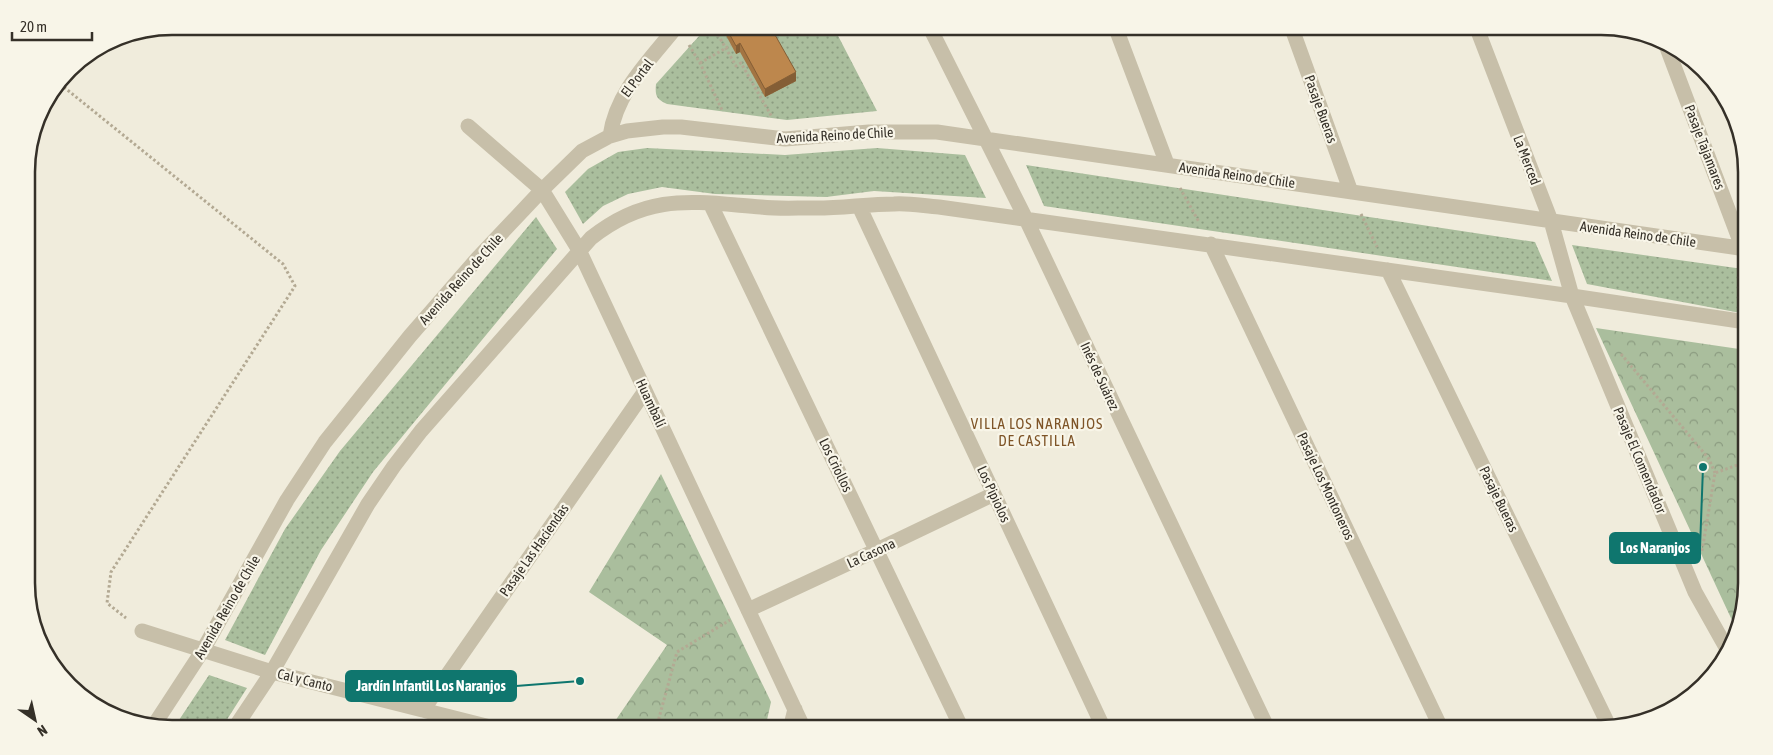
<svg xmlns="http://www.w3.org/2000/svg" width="1773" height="755" font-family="'Asap Condensed',sans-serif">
<defs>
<pattern id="grass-dots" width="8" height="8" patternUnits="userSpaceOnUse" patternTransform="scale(1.25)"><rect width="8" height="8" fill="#aabe9d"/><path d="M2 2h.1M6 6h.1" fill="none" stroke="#8b9b80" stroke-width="1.8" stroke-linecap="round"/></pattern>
<pattern id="park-crowns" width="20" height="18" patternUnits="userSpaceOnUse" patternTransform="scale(1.25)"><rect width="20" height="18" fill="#aabe9d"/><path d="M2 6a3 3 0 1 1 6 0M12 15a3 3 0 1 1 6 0" fill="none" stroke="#8b9b80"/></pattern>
</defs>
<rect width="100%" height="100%" fill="#f0ecdc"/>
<path fill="url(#grass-dots)" d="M708 26H833L877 111 787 120 667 104C656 99 655 95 656 84Z
M647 148 785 155 877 148 965 155 986 198 874 191 826 197 715 194 662 187 628 194 603 206 583 224 565 192 588 169 618 152Z
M1026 165 1535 242 1552 281 1044 206Z
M536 217 557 249 373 472 321 550 265 655 225 640 285 529 340 451Z
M1572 245 1736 268 1746 267V314L1587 284Z
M209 675 247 688 221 729H173Z"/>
<path fill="url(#park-crowns)" d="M1596 328 1746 350 1747 583 1737 631Z
M661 474 771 702 765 729H619L611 727 667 645 589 592Z"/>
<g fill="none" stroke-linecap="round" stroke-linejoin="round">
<path stroke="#b3a993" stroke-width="3" stroke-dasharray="2.5 2.5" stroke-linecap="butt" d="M713 26 736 66 741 63 772 117
M689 45 700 63 722 110
M700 63 731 45
M60 84 283 264 295 286 111 572 107 603 126 618
M1180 188 1199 222
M1361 214 1377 247
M1621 354 1709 459 1715 473
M1702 551 1715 473 1740 464 1746 444
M656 729 677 652 730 620"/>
<path stroke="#c7bfa9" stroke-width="15" d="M929 26 1025 217 1268 729
M1115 26 1167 164
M1291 26 1351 192
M1476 26 1551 221 1572 296 1695 592 1727 649
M1666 45 1743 249
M468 126 542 190 579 250 804 729
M610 136C616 92 650 60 677 26
M710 203 962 729
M859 206 1104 729
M1211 244 1441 728
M1388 270 1610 728
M748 610 877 550 994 494
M142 631 272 672 498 729
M423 710 645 391
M154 725 203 650 287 500 325 442 410 336 477 259 542 190 582 151 610 136 627 131 663 127H681L785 139 869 132H937L1746 249
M234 729 272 672 368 504 394 466 421 431 591 238C649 192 693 202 761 207 777 209 794 208 810 208 838 209 866 204 894 204 909 203 924 206 939 207L1572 296 1746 322
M790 729 795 709"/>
</g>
<path fill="#a37442" d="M721 26H770L796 81 765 97 740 52 736 54Z"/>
<path fill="#845e36" d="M740 43V52L736 54V46Z
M796 72V81L765 97V89Z"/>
<path fill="#bd874d" stroke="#845e36" d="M725 26H770L796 72 765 89 740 43 736 46Z"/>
<g text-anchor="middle" stroke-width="4.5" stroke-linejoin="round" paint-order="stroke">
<g font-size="14" fill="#353028" stroke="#f8f5e8">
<text transform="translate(637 78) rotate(-53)" y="5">El Portal</text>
<text transform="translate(1321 109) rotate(70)" y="5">Pasaje Bueras</text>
<text transform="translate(835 135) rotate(-3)" y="5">Avenida Reino de Chile</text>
<text transform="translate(1705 147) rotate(69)" y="5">Pasaje Tajamares</text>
<text transform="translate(1527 160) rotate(69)" y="5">La Merced</text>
<text transform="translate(1237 175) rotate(8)" y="5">Avenida Reino de Chile</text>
<text transform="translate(1638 234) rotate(8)" y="5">Avenida Reino de Chile</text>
<text transform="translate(461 279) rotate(-48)" y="5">Avenida Reino de Chile</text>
<text transform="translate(1100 376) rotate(65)" y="5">Inés de Suárez</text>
<text transform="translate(651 403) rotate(65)" y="5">Huambalí</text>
<text transform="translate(1640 460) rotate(67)" y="5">Pasaje El Comendador</text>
<text transform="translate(836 465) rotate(64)" y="5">Los Criollos</text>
<text transform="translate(1326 486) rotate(65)" y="5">Pasaje Los Montoneros</text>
<text transform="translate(994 494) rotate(65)" y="5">Los Pipiolos</text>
<text transform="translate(1499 499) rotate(64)" y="5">Pasaje Bueras</text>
<text transform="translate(534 550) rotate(-55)" y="5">Pasaje Las Haciendas</text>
<text transform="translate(871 553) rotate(-25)" y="5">La Casona</text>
<text transform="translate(227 607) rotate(-60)" y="5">Avenida Reino de Chile</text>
<text transform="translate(305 680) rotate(14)" y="5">Cal y Canto</text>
</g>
<g font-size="15" letter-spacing="1" fill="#7e5427" stroke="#f8f5e8">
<text x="1037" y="429">VILLA LOS NARANJOS<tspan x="1037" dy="17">DE CASTILLA</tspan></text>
</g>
</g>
<path d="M0 0H1773V755H0ZM172 35H1601A137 137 0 0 1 1738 172V583A137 137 0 0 1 1601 720H172A137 137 0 0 1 35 583V172A137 137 0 0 1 172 35Z" fill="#f8f5e8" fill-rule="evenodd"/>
<path fill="none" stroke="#353028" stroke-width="2.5" d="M172 35H1601A137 137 0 0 1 1738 172V583A137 137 0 0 1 1601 720H172A137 137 0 0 1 35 583V172A137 137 0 0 1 172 35Z"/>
<path fill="none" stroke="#0f766e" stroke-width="2" d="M1703 467L1700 548M580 681L516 686"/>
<g fill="#0f766e" stroke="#f8f5e8" stroke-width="2">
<circle cx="1703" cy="467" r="5"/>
<circle cx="580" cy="681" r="5"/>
</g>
<g fill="#0f766e" stroke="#0f766e" stroke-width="2">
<rect x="1610" y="533" width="90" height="30" rx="5"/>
<rect x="346" y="671" width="170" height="30" rx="5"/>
</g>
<g font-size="15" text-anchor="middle" font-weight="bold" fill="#fff">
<text x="1655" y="553">Los Naranjos</text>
<text x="431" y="691">Jardín Infantil Los Naranjos</text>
</g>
<g transform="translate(35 720) rotate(146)" stroke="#f8f5e8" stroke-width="4" paint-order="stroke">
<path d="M0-4L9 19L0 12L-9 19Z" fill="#353028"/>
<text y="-8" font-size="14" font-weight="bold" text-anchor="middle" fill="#353028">N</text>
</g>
<path d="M12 32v8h80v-8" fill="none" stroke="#353028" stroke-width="2.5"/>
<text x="20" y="32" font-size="15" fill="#353028" stroke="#f8f5e8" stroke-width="4" paint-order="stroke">20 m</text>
</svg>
